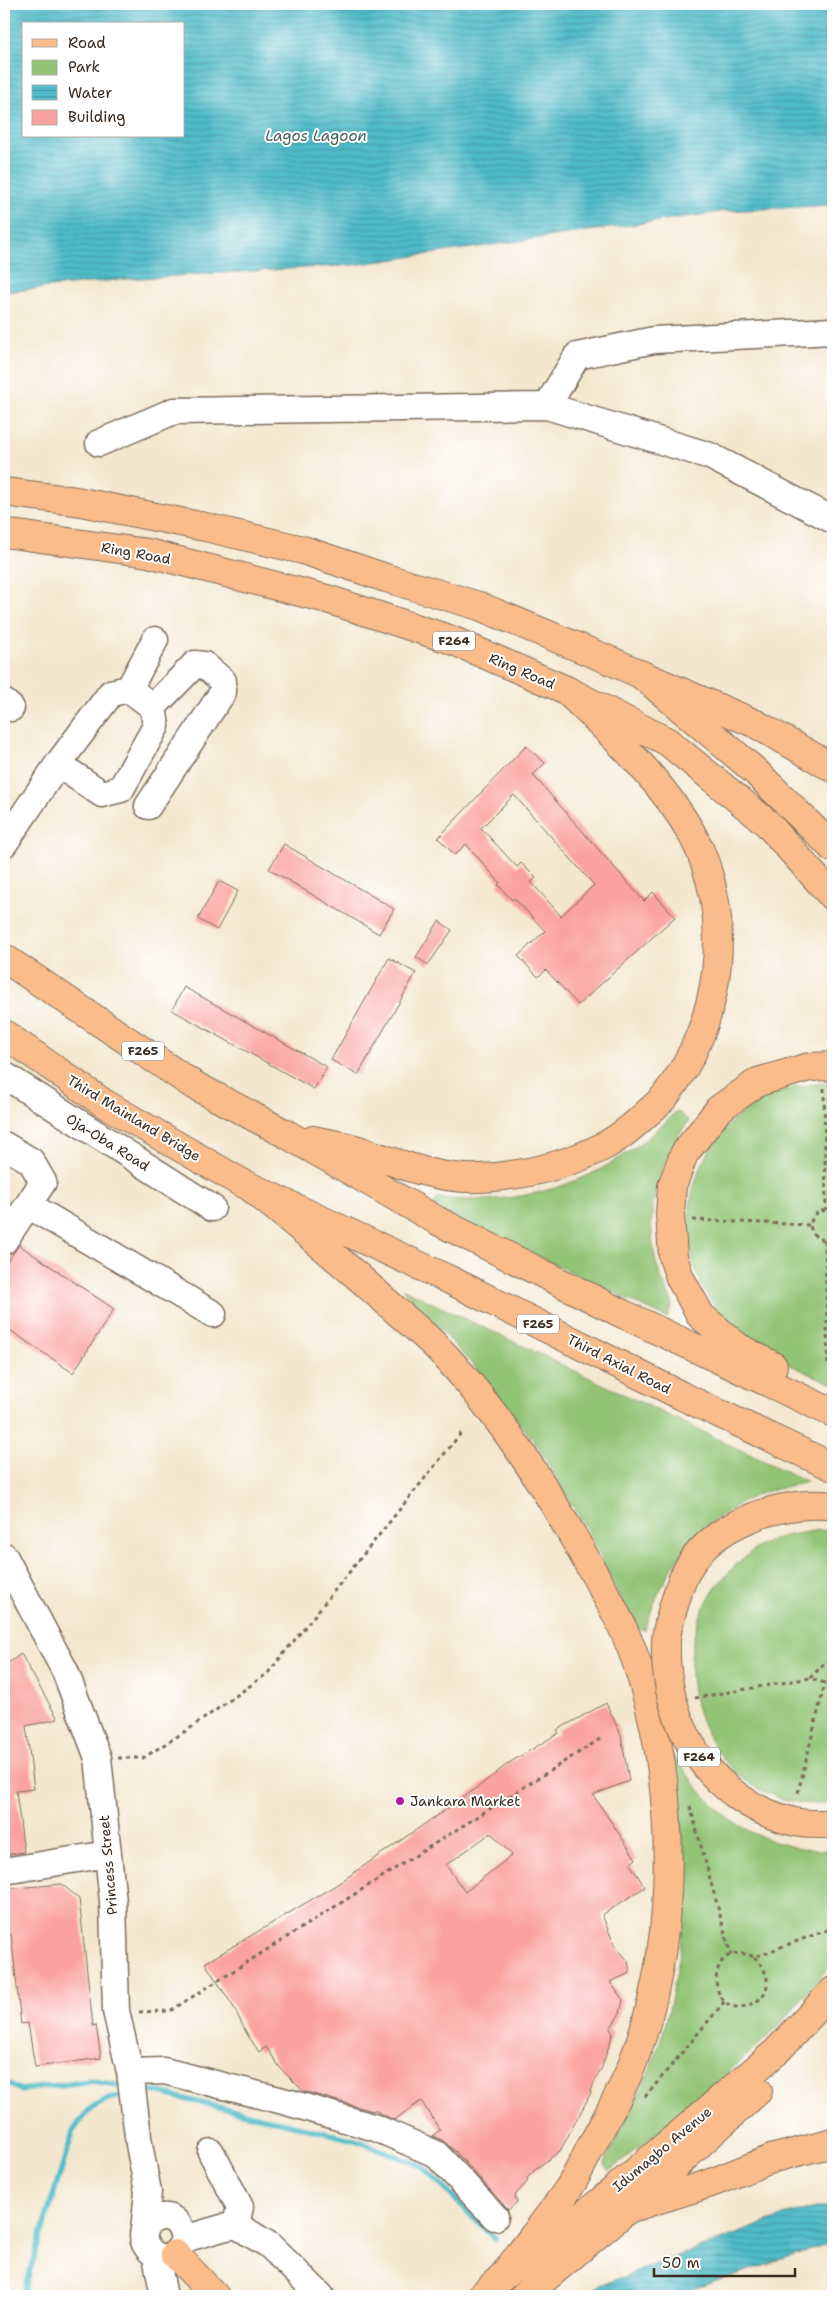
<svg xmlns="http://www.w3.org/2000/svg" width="837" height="2300" font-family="'Shantell Sans',sans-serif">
<defs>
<pattern id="water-rules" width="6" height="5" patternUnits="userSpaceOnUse" patternTransform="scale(1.25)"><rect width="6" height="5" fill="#50bcca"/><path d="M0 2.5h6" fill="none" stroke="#4499a3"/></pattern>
</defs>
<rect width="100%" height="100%" fill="#fff"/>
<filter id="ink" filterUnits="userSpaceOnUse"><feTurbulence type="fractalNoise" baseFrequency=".02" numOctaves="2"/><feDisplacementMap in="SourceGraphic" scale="10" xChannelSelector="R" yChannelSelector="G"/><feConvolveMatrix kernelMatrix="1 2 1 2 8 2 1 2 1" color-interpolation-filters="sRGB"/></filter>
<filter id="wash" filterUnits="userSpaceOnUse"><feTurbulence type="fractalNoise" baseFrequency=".0096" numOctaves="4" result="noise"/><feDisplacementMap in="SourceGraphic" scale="20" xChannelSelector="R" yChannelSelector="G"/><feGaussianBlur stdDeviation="1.12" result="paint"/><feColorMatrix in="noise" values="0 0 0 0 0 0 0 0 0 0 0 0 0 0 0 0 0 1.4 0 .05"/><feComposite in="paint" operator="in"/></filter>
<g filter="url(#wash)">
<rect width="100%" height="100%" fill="#f4e7cf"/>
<path fill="#92c475" stroke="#66774a" d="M830 1083H833V1384C794 1367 750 1349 721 1315 662 1245 687 1133 771 1095 790 1087 810 1084 830 1083Z
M676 1111 689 1121C656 1161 642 1222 659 1272 663 1283 668 1294 673 1304L667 1318 433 1206 438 1198C530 1208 612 1179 676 1111Z
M403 1289 808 1482C792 1486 775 1488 759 1494 752 1496 745 1501 739 1504 689 1531 661 1576 645 1630L634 1628 590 1535 538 1446 473 1365Z
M818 1530 833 1531V1803C710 1818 645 1659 728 1573 741 1559 759 1544 777 1538 790 1534 805 1533 818 1530Z
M671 1753C685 1771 699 1791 716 1807 745 1836 792 1852 833 1850V1962L776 2029 700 2098 609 2171 604 2164C624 2123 648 2081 662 2036 677 1984 688 1917 685 1863 683 1826 676 1789 671 1753Z"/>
<path fill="url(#water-rules)" stroke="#467374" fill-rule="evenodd" d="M4 4H833V205L726 211 354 265 126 279 4 292ZM24 24H184V136H24Z
M833 2205V2242L672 2296H591L596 2287 794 2212Z"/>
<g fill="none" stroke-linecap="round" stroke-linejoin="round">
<path stroke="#50bcca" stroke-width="5.5" d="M4 2074 6 2082 20 2090 92 2081 125 2086
M139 2092 148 2090 355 2140 422 2166 495 2239
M22 2296 73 2132C88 2107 97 2100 126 2095"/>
</g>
<g id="blocks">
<path fill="#faa29f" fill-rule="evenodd" d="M526 746 545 763 533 775 644 901 653 892 675 917 578 1005 546 970 538 977 518 956 545 931 514 898 512 900 498 885 500 883 466 844 455 855 438 838ZM514 795 594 885 561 916 531 882 536 878 521 863 517 867 481 828Z
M284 844 394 909 379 934 269 869Z
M219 881 238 891 217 930 198 919Z
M439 921 452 930 428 965 416 957Z
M389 958 416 973 358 1075 331 1060Z
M184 987 327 1067 314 1089 172 1010Z
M19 1245 114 1309 73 1373 4 1326V1266Z
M21 1654 58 1719 26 1726 34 1789 16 1791 24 1852 4 1855V1666Z
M606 1703 621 1735 629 1781 593 1795 636 1859 630 1864 645 1887 602 1915 614 1944 628 1961 630 1973 610 1982 623 2000 620 2013 610 2029 613 2033 602 2067 590 2091 591 2093 560 2151 537 2168 526 2179 528 2181 515 2195 517 2202 508 2210 456 2152 442 2140 432 2136 440 2130 421 2101 394 2120 374 2110 373 2111 303 2091 281 2069 266 2047 259 2052 247 2034 233 2006 205 1963 336 1885 474 1790 509 1763 559 1733 557 1730ZM491 1833 512 1855 465 1892 446 1865Z
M62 1884 79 1899 93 2026 96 2025 101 2058 35 2067 28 2023 21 2024 11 1934 4 1935V1889Z"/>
</g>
</g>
<g filter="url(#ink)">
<use href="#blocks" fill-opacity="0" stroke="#7c6c5c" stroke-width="1"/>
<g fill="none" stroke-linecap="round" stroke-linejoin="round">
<g stroke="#7c6c5c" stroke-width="29">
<path id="minor" d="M547 406 577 356 654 340 833 331
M99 443 174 411 547 406 710 456 833 520
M129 689 155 640
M4 702 11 708
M148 806 223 692V681L204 665 195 664 153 707
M4 844 58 764 111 693 129 689 153 707 156 726 121 789 102 794 58 764
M4 1075 212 1208
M4 1145 31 1161 43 1182 28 1205
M4 1241 28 1205 213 1314
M4 1556 65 1671 98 1758 113 1902 116 2011 130 2072 139 2144 148 2192 144 2230
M4 1871 108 1854
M130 2072 164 2071 287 2102 376 2128 436 2154 495 2217
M211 2152 240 2207 236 2225
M184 2239C182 2226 173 2213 158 2218 119 2231 167 2285 184 2239L222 2228 236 2225 269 2245 321 2296
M156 2256 164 2296"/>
</g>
<g stroke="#7c6c5c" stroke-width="30">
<path id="major" d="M4 492 76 501 205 527 303 550 386 578 479 606 616 663 642 675 755 771 833 848
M4 533 148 553 327 599 449 639 566 690 668 742 767 823 833 897
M175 2254 215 2296
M481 2296 503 2276 594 2207 776 2052 833 1991
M524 2296 628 2209 758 2091"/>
</g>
<g stroke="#7c6c5c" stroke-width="30">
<path id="highway" d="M642 675 756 724 833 768
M4 958 192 1084 288 1135 438 1221 623 1314 833 1413
M4 1034 105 1104 242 1183 450 1280 682 1396 833 1467
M313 1140C327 1143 341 1145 355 1149 395 1162 436 1180 479 1178 523 1176 566 1166 606 1145 619 1138 632 1127 643 1117 650 1110 659 1104 665 1096 722 1025 736 915 692 834 661 779 611 734 566 690
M249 1186C301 1228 352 1270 401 1315 417 1329 434 1343 448 1359 502 1418 544 1485 583 1554 602 1588 622 1621 635 1658 678 1781 680 1939 633 2062 623 2090 607 2117 593 2143 585 2158 578 2174 569 2188 548 2218 525 2246 503 2276
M773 1366 738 1347 701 1316 680 1278 673 1257 670 1214 672 1186 684 1154 719 1109 758 1082 809 1067 833 1066
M673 1608C677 1596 680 1583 686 1572 710 1524 782 1499 833 1506
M628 2209 711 2183 774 2158 833 2143"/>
</g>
<path stroke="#7c6c5c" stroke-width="3" stroke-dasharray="4 4" stroke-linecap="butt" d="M824 1088 826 1210
M833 1212C822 1208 813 1212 810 1225 812 1237 821 1243 833 1238
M693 1220 810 1225
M825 1240 828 1365
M810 1678 833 1655
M695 1698 810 1678 833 1686
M118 1758H143L192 1727 268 1673 462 1432
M798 1793 825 1683
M690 1806 731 1955
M754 1957C771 1972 774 1996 749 2005 705 2021 704 1935 754 1957L833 1928
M139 2012 170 2011 600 1739
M645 2097 725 2001"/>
<use href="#minor" stroke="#fff" stroke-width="26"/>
<use href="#major" stroke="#fabc8b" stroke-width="28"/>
<use href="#highway" stroke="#fabc8b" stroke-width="28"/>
<g stroke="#7c6c5c" stroke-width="30" stroke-linecap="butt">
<path id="highway-bridge" d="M673 1608C670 1619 666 1631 666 1642 663 1725 711 1802 795 1822 807 1825 821 1824 833 1824"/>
</g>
<use href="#highway-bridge" stroke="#fabc8b" stroke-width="28"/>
</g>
</g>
<circle fill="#b5179e" stroke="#fff" stroke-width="2" cx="400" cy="1801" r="5"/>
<g text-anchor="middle" stroke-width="4" stroke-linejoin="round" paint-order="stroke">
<g fill="#fff" stroke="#766a62" stroke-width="1">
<rect x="433" y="631.5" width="42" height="19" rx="4"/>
<rect x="122" y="1041.5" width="42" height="19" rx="4"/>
<rect x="517" y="1314.5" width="42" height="19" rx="4"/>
<rect x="678" y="1747.5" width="42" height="19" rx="4"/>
</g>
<g font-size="12" font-weight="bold" fill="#3b2a1e">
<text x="454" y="645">F264</text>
<text x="143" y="1055">F265</text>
<text x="538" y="1328">F265</text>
<text x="699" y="1761">F264</text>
</g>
<g font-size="14" fill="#3b2a1e" stroke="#fff">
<text transform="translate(136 553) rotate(10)" y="5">Ring Road</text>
<text transform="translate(522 671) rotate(23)" y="5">Ring Road</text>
<text transform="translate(134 1118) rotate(31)" y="5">Third Mainland Bridge</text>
<text transform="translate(108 1142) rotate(32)" y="5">Oja-Oba Road</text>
<text transform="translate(619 1364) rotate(27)" y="5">Third Axial Road</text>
<text transform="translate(108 1865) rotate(-95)" y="5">Princess Street</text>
<text transform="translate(662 2149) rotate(-40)" y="5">Idumagbo Avenue</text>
</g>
<g font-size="14" fill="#3b2a1e" stroke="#fff" text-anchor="start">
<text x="410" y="1806">Jankara Market</text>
</g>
<g font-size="15" font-style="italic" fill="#425d5a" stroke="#fff">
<text x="316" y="141">Lagos Lagoon</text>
</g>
</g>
<rect width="837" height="2300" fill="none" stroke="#fff" stroke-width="20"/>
<rect x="22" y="22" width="162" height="115" fill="#ffffff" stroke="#b1aaa5"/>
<rect x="32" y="39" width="25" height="8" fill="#fabc8b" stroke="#b1aaa5"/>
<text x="68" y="48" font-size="15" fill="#3b2a1e">Road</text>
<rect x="32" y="60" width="25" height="15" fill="#92c475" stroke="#b1aaa5"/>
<text x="68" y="72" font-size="15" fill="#3b2a1e">Park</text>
<rect x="32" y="85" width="25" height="15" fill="url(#water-rules)" stroke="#b1aaa5"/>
<text x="68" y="98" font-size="15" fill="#3b2a1e">Water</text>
<rect x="32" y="110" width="25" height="15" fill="#faa29f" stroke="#b1aaa5"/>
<text x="68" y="122" font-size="15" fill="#3b2a1e">Building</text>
<path d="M654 2268v8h141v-8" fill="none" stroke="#3b2a1e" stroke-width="2.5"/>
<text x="662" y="2268" font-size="15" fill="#3b2a1e" stroke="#ffffff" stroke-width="4" paint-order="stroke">50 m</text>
</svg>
